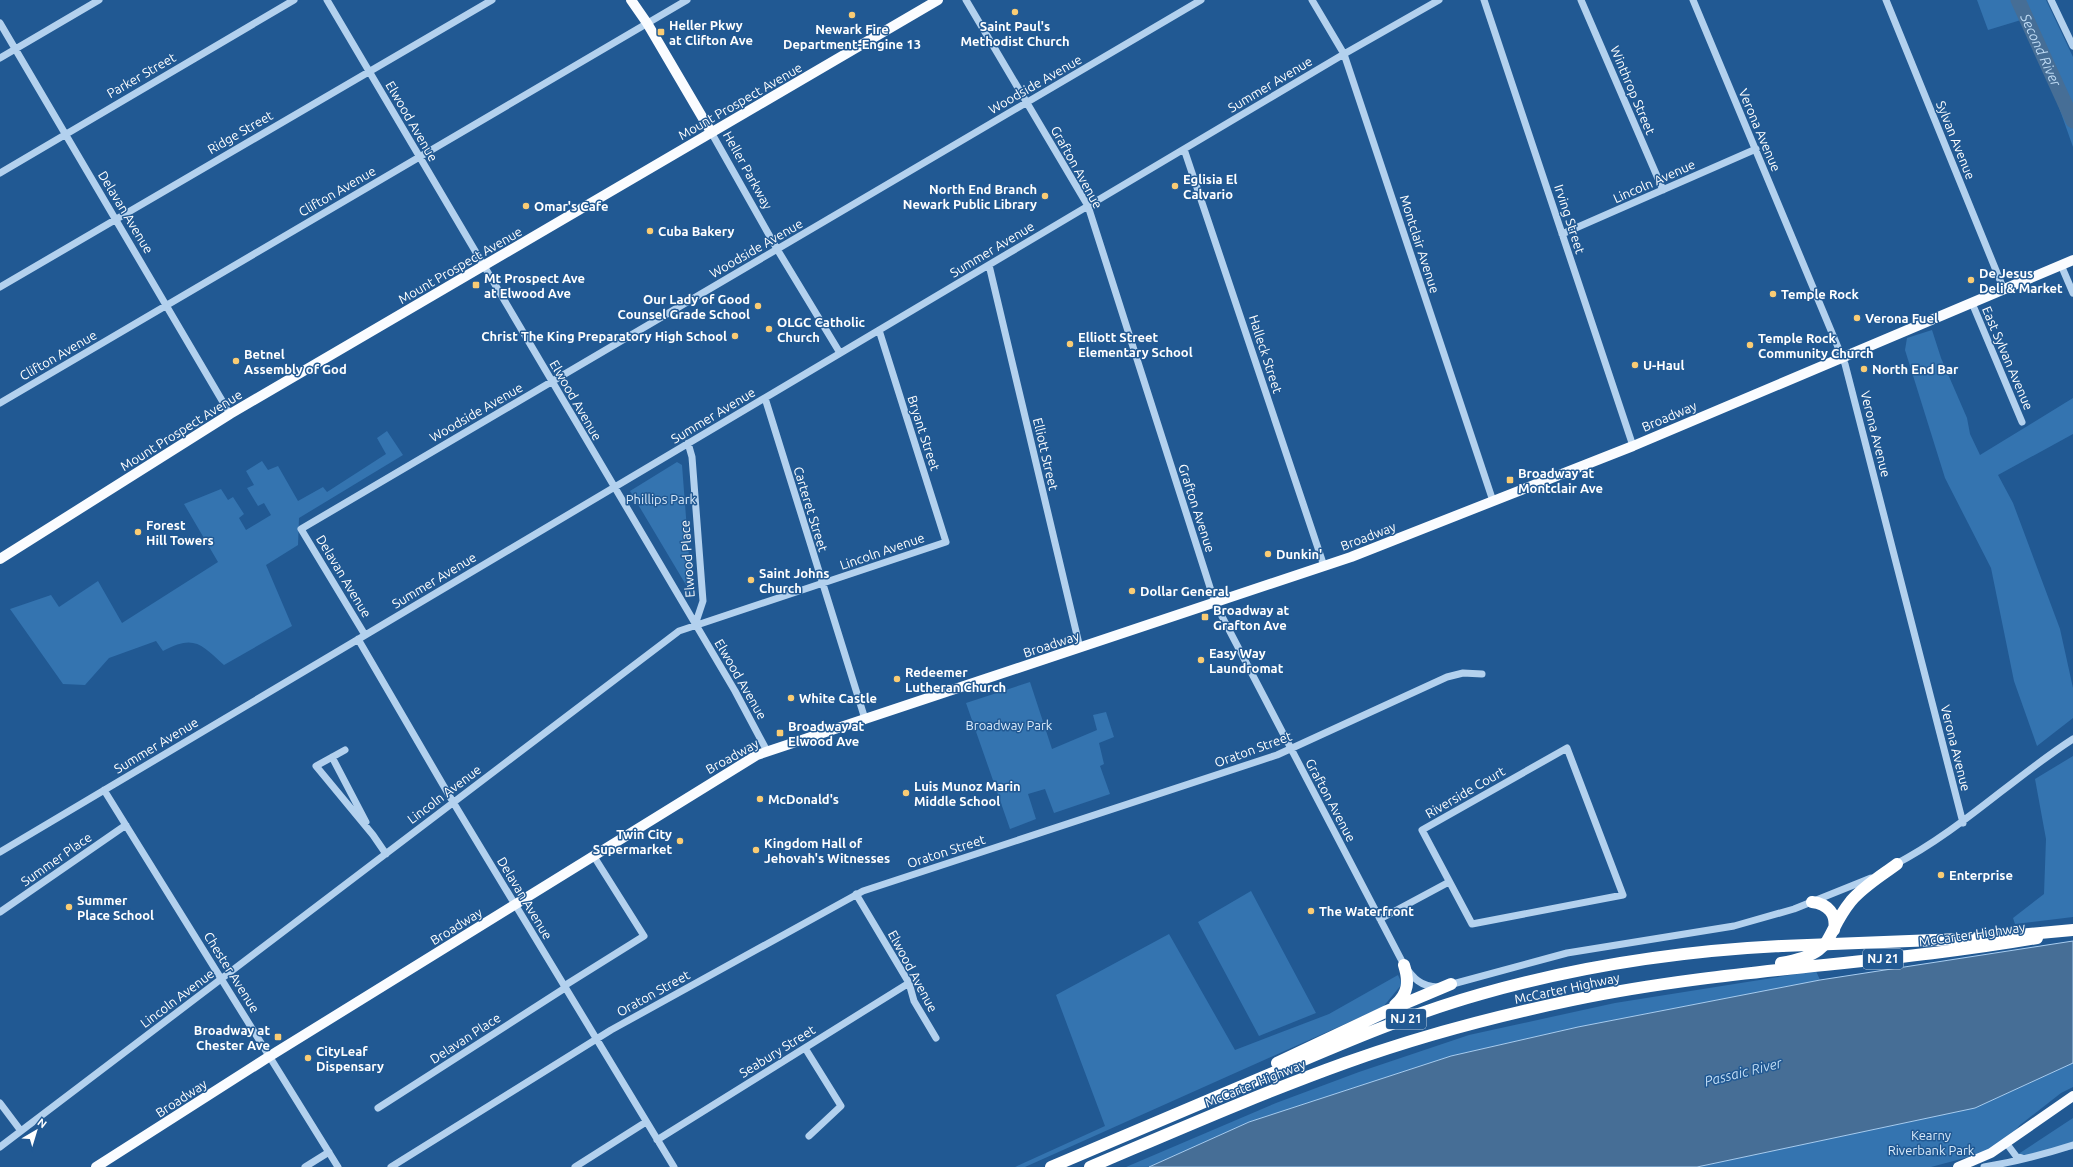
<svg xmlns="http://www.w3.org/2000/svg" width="2073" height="1167" font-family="Ubuntu,sans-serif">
<rect width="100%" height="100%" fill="#215993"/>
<path fill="#3474b0" d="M1977 0H2046L2073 57V147L2055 96 2021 20 1988 30Z
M1932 330 1941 358 1967 418 1970 434 1980 455 2073 398V434L1998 475 2013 503 2060 629 2073 688V718L2037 746 2014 681 1991 568 1945 478 1905 350 1907 338Z
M387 431 403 455 299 518 298 545 266 565 292 626 224 665C201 644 194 634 163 651L156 641 109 658 85 685 63 684 10 609 51 595 59 607 98 581 122 623 218 562 184 504 221 489 228 500 233 497 244 514 239 518 246 530 271 515 264 503 258 506 247 488 254 485 246 471 262 461 268 470 278 466 298 501 323 487 327 492 386 454 377 438Z
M677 462 682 465 692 595 630 491Z
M1030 682 1052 749 1097 730 1093 715 1106 712 1114 737 1099 743 1104 764 1100 766 1110 794 1054 813 1045 789 1028 794 1036 819 1010 829 966 703Z
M2073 756V917L2015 924 2013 918 2044 894 2046 839 2035 779Z
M1251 891 1316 1013 1259 1036 1198 922Z
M1169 934 1235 1050 1329 1014 1398 975 1402 984 1383 1007 1025 1167H1015L1105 1126 1056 995Z
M1816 971 1820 980 1578 1027 1451 1056 1249 1122 1149 1167H1126L1276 1103 1359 1072 1469 1035 1615 1003Z
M2073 1063V1087L2061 1093 2020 1125 2008 1138 1991 1151 1931 1167H1697L1975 1108Z
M2073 1118V1149L2000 1166Z"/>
<path fill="#466e96" stroke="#a7ccef" d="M2073 941V1063L1975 1108 1697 1167H1149L1249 1122 1451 1056 1578 1027 1820 980Z"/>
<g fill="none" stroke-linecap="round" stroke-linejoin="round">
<path stroke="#466e96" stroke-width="15" id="s1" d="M2018 0 2073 121"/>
<path stroke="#b3d1ee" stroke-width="7" d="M327 0 735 691 767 751
M966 0 1088 206 1215 603 1404 965C1413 978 1421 987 1438 987
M1312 0 1344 54 1493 501
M1484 0 1633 446
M1581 0 1663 190
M1693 0 1845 364 1963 823
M1886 0 2004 290
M2051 0 2073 46
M0 23 230 414
M0 58 99 0
M711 132 777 249 840 353
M1184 149 1324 566
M0 173 294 0
M1562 234 1756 149
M989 265 1080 648
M2061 265 2073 293
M0 287 492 0
M1972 303 2022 422
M765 398 865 719
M0 403 687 0
M688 443 692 457 703 601 695 625
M365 635 301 529 1201 0
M358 639 453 802 674 1167
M1567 748 1623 895 1472 924 1422 830Z
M345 750 316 766 373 835 386 854
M332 757 366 822
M104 790 338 1167
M0 852 1344 54 1439 0
M1894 865C1960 831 2011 779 2073 739
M856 894 909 983 914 1001 936 1038
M0 912 126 825
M1380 919 1449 882
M1449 985 1567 953 1734 926 1794 909 1871 878
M564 986 644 936 593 855
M805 1048 841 1106 809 1136
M0 1103 21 1131
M378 1108 565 988
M657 1140 909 983
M2007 1144 2016 1156 2022 1158
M0 1147 679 631 946 542 879 330
M305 1167 329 1152
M391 1167 611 1030 863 891 1277 755 1447 677 1463 673 1482 674
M575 1167 646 1122
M1984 1167C2013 1162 2045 1154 2073 1145"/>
<path stroke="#fafcff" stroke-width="10" d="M631 0 647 23 711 132
M0 559 230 414 938 0
M96 1167 270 1056 757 755 1351 557 1633 446 2073 260
M1958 1167 1991 1153 2073 1096"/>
<path stroke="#fff" stroke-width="12" d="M1812 902C1828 904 1837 914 1834 930
M1781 963C1838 953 1822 937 1851 901 1864 886 1881 876 1897 864
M1395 1005C1409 993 1409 981 1404 965
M1277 1063 1387 1011 1451 984
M1051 1167C1125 1135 1200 1104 1275 1072 1343 1043 1410 1014 1481 994 1580 966 1680 951 1782 946
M1090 1167C1175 1131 1259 1094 1345 1063 1420 1036 1496 1016 1573 1000 1726 968 1883 965 2037 938"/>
<path stroke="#fff" stroke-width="12" d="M1782 946 1986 938 2073 930"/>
</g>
<g fill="#facc74" stroke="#215993" stroke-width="1.5">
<circle cx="1015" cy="12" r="4"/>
<circle cx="852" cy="15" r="4"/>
<rect x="657" y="28" width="8" height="8" rx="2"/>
<circle cx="1175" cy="186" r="4"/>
<circle cx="1045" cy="196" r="4"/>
<circle cx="526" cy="206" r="4"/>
<circle cx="650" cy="231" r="4"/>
<circle cx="1971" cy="280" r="4"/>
<rect x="472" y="281" width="8" height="8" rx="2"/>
<circle cx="1773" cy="294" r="4"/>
<circle cx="758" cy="306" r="4"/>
<circle cx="1857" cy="318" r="4"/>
<circle cx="769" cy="329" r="4"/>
<circle cx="735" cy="336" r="4"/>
<circle cx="1070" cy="344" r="4"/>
<circle cx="1750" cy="345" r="4"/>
<circle cx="236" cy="361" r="4"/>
<circle cx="1635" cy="365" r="4"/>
<circle cx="1864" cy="369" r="4"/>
<rect x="1506" y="476" width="8" height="8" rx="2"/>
<circle cx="138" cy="532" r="4"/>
<circle cx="1268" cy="554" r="4"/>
<circle cx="751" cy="580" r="4"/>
<circle cx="1132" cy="591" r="4"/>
<rect x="1201" y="613" width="8" height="8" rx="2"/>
<circle cx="1201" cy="660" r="4"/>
<circle cx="897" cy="679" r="4"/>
<circle cx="791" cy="698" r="4"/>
<rect x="776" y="729" width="8" height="8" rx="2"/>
<circle cx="906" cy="793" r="4"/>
<circle cx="760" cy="799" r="4"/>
<circle cx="680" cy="841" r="4"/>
<circle cx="756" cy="850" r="4"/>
<circle cx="1941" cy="875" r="4"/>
<circle cx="69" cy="907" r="4"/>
<circle cx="1311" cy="911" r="4"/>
<rect x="274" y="1033" width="8" height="8" rx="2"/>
<circle cx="308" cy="1058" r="4"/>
</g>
<g text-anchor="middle" stroke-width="3" stroke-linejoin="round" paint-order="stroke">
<g fill="#215993" stroke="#bccddf" stroke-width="1">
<rect x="1863" y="949" width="40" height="20" rx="3"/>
<rect x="1386" y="1009" width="40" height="20" rx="3"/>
</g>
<g font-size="12" font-weight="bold" fill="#fff">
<text x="1883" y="963">NJ 21</text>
<text x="1406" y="1023">NJ 21</text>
</g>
<g font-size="13" font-weight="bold" fill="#fff" stroke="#215993" text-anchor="start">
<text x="669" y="30">Heller Pkwy<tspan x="669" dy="15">at Clifton Ave</tspan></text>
<text x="1015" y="31" text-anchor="middle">Saint Paul's<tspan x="1015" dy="15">Methodist Church</tspan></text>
<text x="852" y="34" text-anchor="middle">Newark Fire<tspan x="852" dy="15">Department-Engine 13</tspan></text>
<text x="1183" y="184">Eglisia El<tspan x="1183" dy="15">Calvario</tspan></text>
<text x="1037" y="194" text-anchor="end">North End Branch<tspan x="1037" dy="15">Newark Public Library</tspan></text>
<text x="534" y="211">Omar's Cafe</text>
<text x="658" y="236">Cuba Bakery</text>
<text x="1979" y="278">De Jesus<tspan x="1979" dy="15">Deli &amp; Market</tspan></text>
<text x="484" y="283">Mt Prospect Ave<tspan x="484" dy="15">at Elwood Ave</tspan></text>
<text x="1781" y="299">Temple Rock</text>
<text x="750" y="304" text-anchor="end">Our Lady of Good<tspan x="750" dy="15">Counsel Grade School</tspan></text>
<text x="1865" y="323">Verona Fuel</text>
<text x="777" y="327">OLGC Catholic<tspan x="777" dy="15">Church</tspan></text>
<text x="727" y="341" text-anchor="end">Christ The King Preparatory High School</text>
<text x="1078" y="342">Elliott Street<tspan x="1078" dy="15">Elementary School</tspan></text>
<text x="1758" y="343">Temple Rock<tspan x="1758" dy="15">Community Church</tspan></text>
<text x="244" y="359">Betnel<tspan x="244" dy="15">Assembly of God</tspan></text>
<text x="1643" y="370">U-Haul</text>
<text x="1872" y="374">North End Bar</text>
<text x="1518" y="478">Broadway at<tspan x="1518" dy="15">Montclair Ave</tspan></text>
<text x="146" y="530">Forest<tspan x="146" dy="15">Hill Towers</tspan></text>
<text x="1276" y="559">Dunkin'</text>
<text x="759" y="578">Saint Johns<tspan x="759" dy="15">Church</tspan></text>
<text x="1140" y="596">Dollar General</text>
<text x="1213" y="615">Broadway at<tspan x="1213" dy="15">Grafton Ave</tspan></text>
<text x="1209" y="658">Easy Way<tspan x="1209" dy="15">Laundromat</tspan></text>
<text x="905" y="677">Redeemer<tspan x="905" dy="15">Lutheran Church</tspan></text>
<text x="799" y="703">White Castle</text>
<text x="788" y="731">Broadway at<tspan x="788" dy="15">Elwood Ave</tspan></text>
<text x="914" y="791">Luis Munoz Marin<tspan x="914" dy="15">Middle School</tspan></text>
<text x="768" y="804">McDonald's</text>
<text x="672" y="839" text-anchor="end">Twin City<tspan x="672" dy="15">Supermarket</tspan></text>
<text x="764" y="848">Kingdom Hall of<tspan x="764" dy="15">Jehovah's Witnesses</tspan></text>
<text x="1949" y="880">Enterprise</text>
<text x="77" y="905">Summer<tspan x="77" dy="15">Place School</tspan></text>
<text x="1319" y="916">The Waterfront</text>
<text x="270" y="1035" text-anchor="end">Broadway at<tspan x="270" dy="15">Chester Ave</tspan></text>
<text x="316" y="1056">CityLeaf<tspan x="316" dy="15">Dispensary</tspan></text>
</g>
<g font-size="13" fill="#fff" stroke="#215993">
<text transform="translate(141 75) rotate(-30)" y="5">Parker Street</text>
<text transform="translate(1035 84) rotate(-30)" y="5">Woodside Avenue</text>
<text transform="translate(1270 84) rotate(-31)" y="5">Summer Avenue</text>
<text transform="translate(1633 90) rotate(67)" y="5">Winthrop Street</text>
<text transform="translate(740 101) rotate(-30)" y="5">Mount Prospect Avenue</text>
<text transform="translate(412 121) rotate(60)" y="5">Elwood Avenue</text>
<text transform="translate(1760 130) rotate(67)" y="5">Verona Avenue</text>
<text transform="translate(240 132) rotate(-30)" y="5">Ridge Street</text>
<text transform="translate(1956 140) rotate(68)" y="5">Sylvan Avenue</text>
<text transform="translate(1077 167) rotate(61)" y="5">Grafton Avenue</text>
<text transform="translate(748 170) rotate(61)" y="5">Heller Parkway</text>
<text transform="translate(1654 181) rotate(-24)" y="5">Lincoln Avenue</text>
<text transform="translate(337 191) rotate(-30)" y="5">Clifton Avenue</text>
<text transform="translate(126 212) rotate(59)" y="5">Delavan Avenue</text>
<text transform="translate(1570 219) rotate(72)" y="5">Irving Street</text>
<text transform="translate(1420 244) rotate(72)" y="5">Montclair Avenue</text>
<text transform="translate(756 248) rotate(-30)" y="5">Woodside Avenue</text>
<text transform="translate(992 249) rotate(-31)" y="5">Summer Avenue</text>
<text transform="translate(460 265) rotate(-30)" y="5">Mount Prospect Avenue</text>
<text transform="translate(1266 354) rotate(72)" y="5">Halleck Street</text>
<text transform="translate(58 355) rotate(-30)" y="5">Clifton Avenue</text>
<text transform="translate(2008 358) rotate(67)" y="5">East Sylvan Avenue</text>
<text transform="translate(576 400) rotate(60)" y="5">Elwood Avenue</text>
<text transform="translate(476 412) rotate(-30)" y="5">Woodside Avenue</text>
<text transform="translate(713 415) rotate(-31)" y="5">Summer Avenue</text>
<text transform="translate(1669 416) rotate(-23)" y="5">Broadway</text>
<text transform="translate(181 430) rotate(-32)" y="5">Mount Prospect Avenue</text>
<text transform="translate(924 433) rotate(72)" y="5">Bryant Street</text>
<text transform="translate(1876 434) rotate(76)" y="5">Verona Avenue</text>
<text transform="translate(1046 454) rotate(77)" y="5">Elliott Street</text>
<text transform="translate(1197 508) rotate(72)" y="5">Grafton Avenue</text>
<text transform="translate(811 509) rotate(73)" y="5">Carteret Street</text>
<text transform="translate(1368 536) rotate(-21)" y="5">Broadway</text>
<text transform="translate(882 551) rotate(-19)" y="5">Lincoln Avenue</text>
<text transform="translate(687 559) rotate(-94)" y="5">Elwood Place</text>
<text transform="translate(344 576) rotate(59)" y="5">Delavan Avenue</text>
<text transform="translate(434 580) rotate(-31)" y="5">Summer Avenue</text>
<text transform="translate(1051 644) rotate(-18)" y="5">Broadway</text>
<text transform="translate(741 679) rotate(60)" y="5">Elwood Avenue</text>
<text transform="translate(156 745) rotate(-31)" y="5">Summer Avenue</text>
<text transform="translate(1956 748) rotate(76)" y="5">Verona Avenue</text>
<text transform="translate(1253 749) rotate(-20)" y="5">Oraton Street</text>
<text transform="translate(732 756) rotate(-29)" y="5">Broadway</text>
<text transform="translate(1465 792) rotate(-30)" y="5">Riverside Court</text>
<text transform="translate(444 794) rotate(-37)" y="5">Lincoln Avenue</text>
<text transform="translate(1331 800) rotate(62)" y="5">Grafton Avenue</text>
<text transform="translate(946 851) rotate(-18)" y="5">Oraton Street</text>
<text transform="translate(56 859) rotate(-35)" y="5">Summer Place</text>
<text transform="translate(525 898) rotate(59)" y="5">Delavan Avenue</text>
<text transform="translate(456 926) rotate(-32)" y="5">Broadway</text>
<text transform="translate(1972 934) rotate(-8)" y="5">McCarter Highway</text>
<text transform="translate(913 971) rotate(62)" y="5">Elwood Avenue</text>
<text transform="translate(232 972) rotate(58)" y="5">Chester Avenue</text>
<text transform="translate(1567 988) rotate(-12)" y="5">McCarter Highway</text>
<text transform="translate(653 993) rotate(-29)" y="5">Oraton Street</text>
<text transform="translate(177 998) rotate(-37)" y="5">Lincoln Avenue</text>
<text transform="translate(465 1038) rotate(-33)" y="5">Delavan Place</text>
<text transform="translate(777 1051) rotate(-32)" y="5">Seabury Street</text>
<text transform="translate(1255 1083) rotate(-22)" y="5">McCarter Highway</text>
<text transform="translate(181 1098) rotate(-33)" y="5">Broadway</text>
</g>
<g font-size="13" fill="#d9eafa" stroke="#215993">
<text x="661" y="504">Phillips Park</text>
<text x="1009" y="730">Broadway Park</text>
<text x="1931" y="1140">Kearny<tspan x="1931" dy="15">Riverbank Park</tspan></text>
</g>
<g font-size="14" font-style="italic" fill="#bfdbf4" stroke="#215993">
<text dy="5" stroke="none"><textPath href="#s1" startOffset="55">Second River</textPath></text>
<text transform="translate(1743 1072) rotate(-14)" y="5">Passaic River</text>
</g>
</g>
<g transform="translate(36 1131) rotate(38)" stroke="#215993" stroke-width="3" paint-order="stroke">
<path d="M0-3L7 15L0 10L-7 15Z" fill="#ffffff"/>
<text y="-6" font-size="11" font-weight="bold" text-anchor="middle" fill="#ffffff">N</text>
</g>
</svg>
